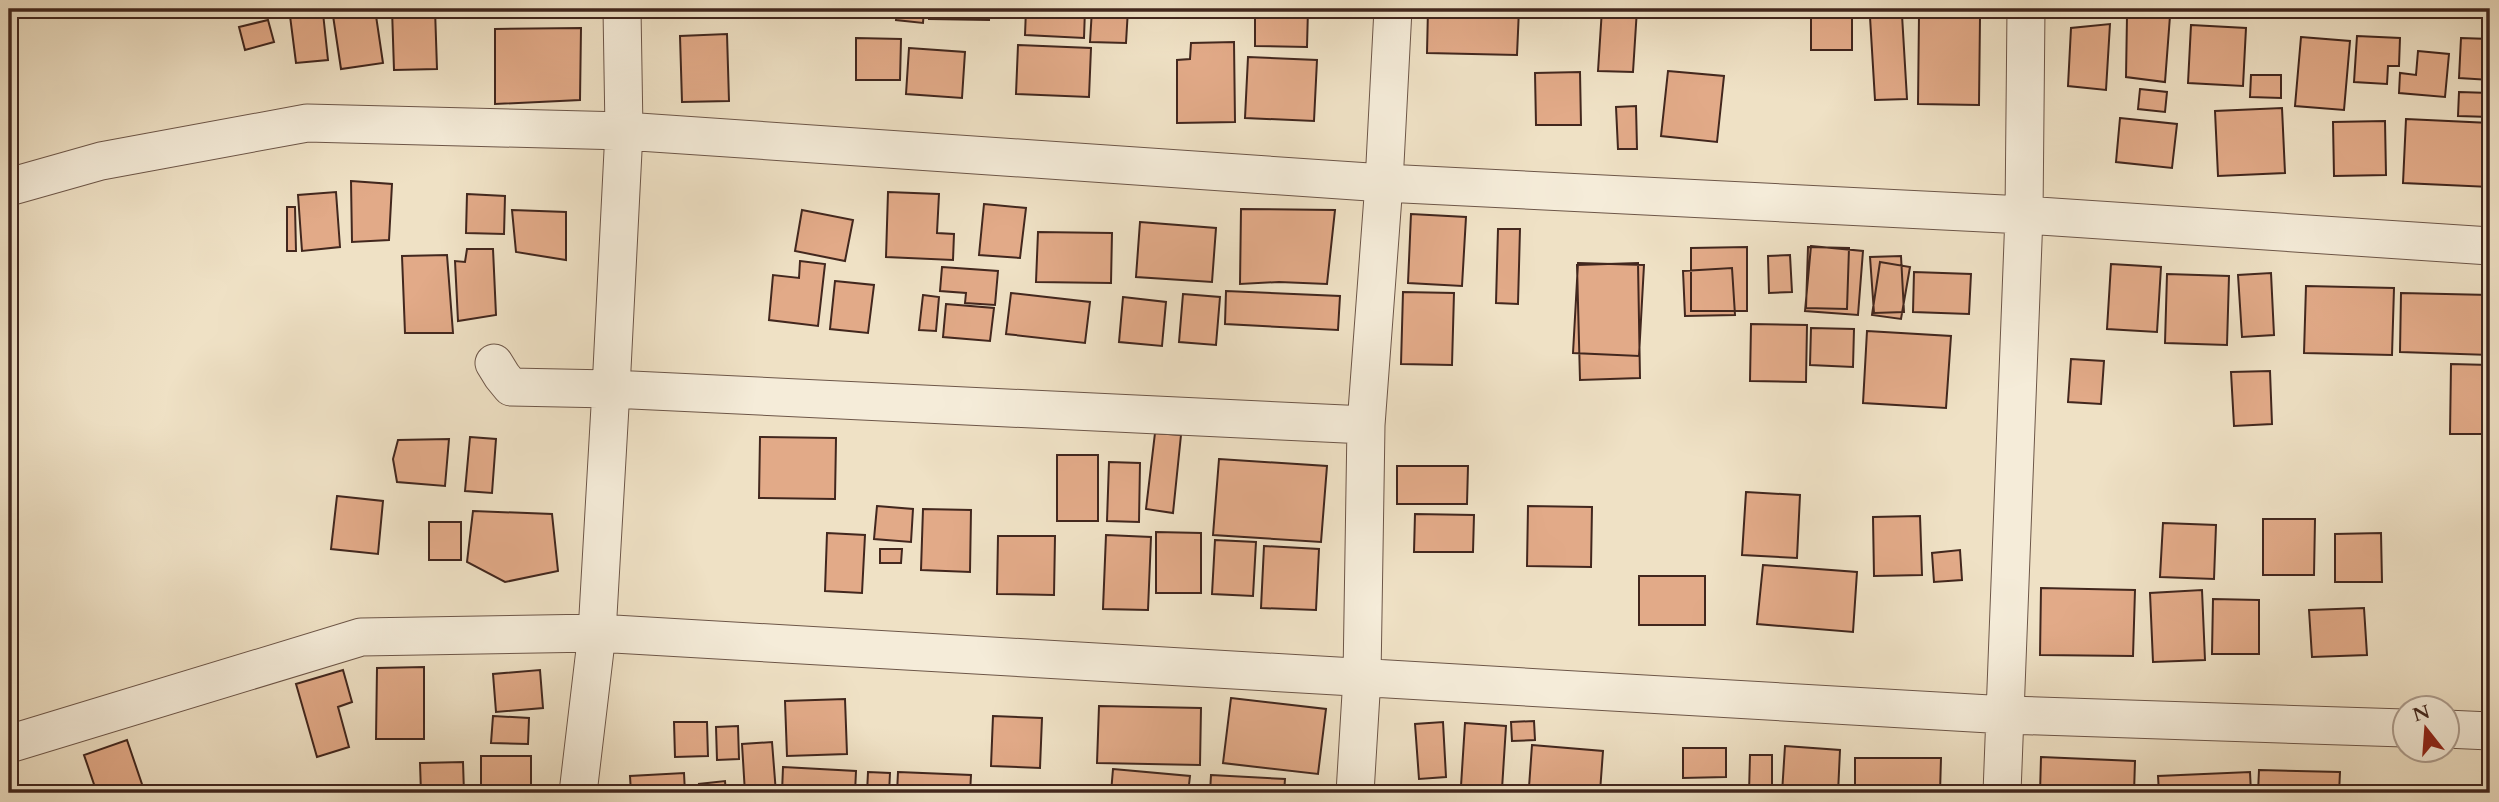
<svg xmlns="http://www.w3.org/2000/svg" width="2499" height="802" font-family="Cardo,serif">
<rect width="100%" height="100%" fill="#efe1c5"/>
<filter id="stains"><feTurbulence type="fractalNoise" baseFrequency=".00286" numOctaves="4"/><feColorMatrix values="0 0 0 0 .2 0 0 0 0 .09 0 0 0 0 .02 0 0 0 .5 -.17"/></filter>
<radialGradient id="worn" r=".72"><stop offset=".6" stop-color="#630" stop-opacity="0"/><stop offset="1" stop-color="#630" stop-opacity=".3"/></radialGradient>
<path fill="#e2aa88" stroke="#42271e" stroke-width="2" d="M332 9H375L383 63 341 69Z
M392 9H435L437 69 394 70Z
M482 9H515V15L482 16Z
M570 9H584V15L570 14Z
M897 9H924L923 23 896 20Z
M929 9H989V20L929 19Z
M1026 9H1085L1084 38 1025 35Z
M1092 9H1128L1126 43 1090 42Z
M1255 9H1308L1307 47 1255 46Z
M1428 9H1519L1517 55 1427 53Z
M1602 9H1637L1633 72 1598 71Z
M2062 9H2092V16L2063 17Z
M1811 12 1852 13V50H1811Z
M323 13 328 60 296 63 290 16Z
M1902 15 1907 99 1875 100 1870 17Z
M1919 16 1980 18 1979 105 1918 104Z
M2127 16H2170L2165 82 2126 77Z
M268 20 274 42 245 50 239 27Z
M2110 24 2106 90 2068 86 2071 28Z
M2191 25 2246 28 2243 86 2188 83Z
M581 28 580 100 495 104V29Z
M727 34 729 101 682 102 680 36Z
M2357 36 2400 38 2399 66H2388L2387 84 2354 82Z
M2301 37 2350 41 2344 110 2295 106Z
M856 38 901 39 900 80H856Z
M2461 38 2490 39V80L2459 78Z
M1234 42 1235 122 1177 123V60L1190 59 1191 43Z
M1018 45 1091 48 1089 97 1016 94Z
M909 48 965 52 962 98 906 94Z
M2418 51 2449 54 2445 97 2399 93 2400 73 2416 75Z
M1248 57 1317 60 1314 121 1245 118Z
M1668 71 1724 76 1717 142 1661 136Z
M1580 72 1581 125H1536L1535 73Z
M2251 75H2281V98L2250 97Z
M2140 89 2167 92 2165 112 2138 109Z
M2459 92 2490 93V117L2458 116Z
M1636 106 1637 149H1618L1616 107Z
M2282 108 2285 173 2218 176 2215 111Z
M2120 118 2177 124 2172 168 2116 162Z
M2406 119 2490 123V187L2403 183Z
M2385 121 2386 175 2334 176 2333 122Z
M351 181 392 184 389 240 352 242Z
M336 192 340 247 302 251 298 195Z
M888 192 939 194 937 233 954 234 953 260 886 257Z
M467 194 505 196 504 234 466 233Z
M984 204 1026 208 1020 258 979 255Z
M287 207H295L296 251H287Z
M1241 209 1335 210 1327 284 1279 282 1240 284Z
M512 210 566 212V260L516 252Z
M802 210 853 220 845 261 795 251Z
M1411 214 1466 217 1462 286 1408 283Z
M1140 222 1216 228 1212 282 1136 277Z
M1498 229H1520L1518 304 1496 303Z
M1038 232 1112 233 1111 283 1036 282Z
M1811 246 1863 251 1858 315 1805 311Z
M1747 247V311H1691V248Z
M1808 247 1849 248 1847 309 1806 308Z
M467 249H493L496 315 458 321 455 261 465 262Z
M447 255 453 333H405L402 256Z
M1790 255 1792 292 1769 293 1768 256Z
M1901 256 1904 312 1874 313 1870 257Z
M800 261 825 264 818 326 769 320 773 275 799 278Z
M1880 262 1910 267 1901 319 1872 315Z
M1578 263 1644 265 1639 356 1573 353Z
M1638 263 1640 378 1580 380 1577 265Z
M2111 264 2161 267 2157 332 2107 329Z
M942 267 998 271 995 305 965 303 966 293 940 291Z
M1732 268 1735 315 1685 316 1683 271Z
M1914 272 1971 274 1969 314 1913 312Z
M2271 273 2274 335 2242 337 2238 275Z
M2167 274 2229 276 2227 345 2165 343Z
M835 281 874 285 868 333 830 329Z
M2306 286 2394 288 2392 355 2304 353Z
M1226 291 1340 296 1338 330 1225 324Z
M1403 292 1454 293 1452 365 1401 364Z
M1011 293 1090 302 1085 343 1006 334Z
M2401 293 2490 295V355L2400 352Z
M1183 294 1220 297 1216 345 1179 342Z
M923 295 939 297 936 331 919 330Z
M1123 297 1166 302 1162 346 1119 342Z
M946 304 994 308 990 341 943 337Z
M1751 324 1807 325 1806 382 1750 381Z
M1811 328 1854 329 1853 367 1810 365Z
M1867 331 1951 336 1946 408 1863 403Z
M2071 359 2104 361 2101 404 2068 402Z
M2451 364 2490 365V434H2450Z
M2270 371 2272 424 2234 426 2231 372Z
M1155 433 1181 435 1173 513 1146 509Z
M470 437 496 439 492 493 465 491Z
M760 437 836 438 835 499 759 498Z
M449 439 445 486 397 482 393 459 398 440Z
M1057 455H1098V521H1057Z
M1219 459 1327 466 1321 542 1213 535Z
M1109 462 1140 463 1139 522 1107 521Z
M1397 466H1468L1467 504H1397Z
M1746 492 1800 495 1797 558 1742 555Z
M337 496 383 501 378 554 331 549Z
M877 506 913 509 911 542 874 539Z
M1528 506 1592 507 1591 567 1527 566Z
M923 509 971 510 970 572 921 570Z
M473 511 552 514 558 571 505 582 467 562Z
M1415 514 1474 515 1473 552H1414Z
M1920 516 1922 575 1874 576 1873 517Z
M2263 519H2315L2314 575H2263Z
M429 522H461V560H429Z
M2163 523 2216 525 2214 579 2160 577Z
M1156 532 1201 533V593H1156Z
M827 533 865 535 862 593 825 591Z
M2381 533 2382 582H2335V534Z
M1106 535 1151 537 1148 610 1103 609Z
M998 536H1055L1054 595 997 594Z
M1215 540 1256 542 1253 596 1212 594Z
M1264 546 1319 549 1316 610 1261 608Z
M880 549H902L901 563H880Z
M1960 550 1962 580 1934 582 1932 553Z
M1763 565 1857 572 1853 632 1757 624Z
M1639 576H1705V625H1639Z
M2041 588 2135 590 2133 656 2040 655Z
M2202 590 2205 660 2153 662 2150 593Z
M2213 599 2259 600V654H2212Z
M2364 608 2367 655 2312 657 2309 610Z
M424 667V739H376L377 668Z
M343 670 352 702 338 707 349 747 317 757 296 684Z
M540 670 543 708 496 712 493 674Z
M1231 698 1326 709 1318 774 1223 763Z
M845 699 847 754 787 756 785 701Z
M1099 706 1201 708 1200 765 1097 763Z
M493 716 529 718 528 744 491 743Z
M993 716 1042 718 1040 768 991 766Z
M1534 721 1535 740 1512 741 1511 722Z
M674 722H707L708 756 675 757Z
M1443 722 1446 777 1419 779 1415 724Z
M1465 723 1506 726 1502 789 1461 786Z
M738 726 739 759 717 760 716 727Z
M127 740 145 793H97L84 755Z
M772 742 776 793H745L742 744Z
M1532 745 1603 751 1600 792 1529 787Z
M1785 746 1840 750 1838 793H1782Z
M1683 748H1726V777L1683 778Z
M1750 755H1772V793H1749Z
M481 756H531V793H481Z
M2041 757 2135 761 2134 793H2040Z
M1855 758H1941L1940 793H1855Z
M463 762 464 793H421L420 763Z
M783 767 856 771 855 793H782Z
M1113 769 1190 776 1188 793H1111Z
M2259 770 2340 772 2339 793H2258Z
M868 772 890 773 889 793H867Z
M898 772 971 775 970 793H897Z
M2250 772 2251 793H2159L2158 776Z
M684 773 685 793H631L630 776Z
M1211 775 1285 779 1284 793H1210Z
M725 781 726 793H700L699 784Z
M2474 785V793H2384V786Z"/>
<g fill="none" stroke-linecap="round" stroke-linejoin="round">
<g stroke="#6d5648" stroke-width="39">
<path id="street" d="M9 187 101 161 307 123 624 131 1384 183 2024 215 2490 246
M494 363 502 376 511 387 611 389 1366 425
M2446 729 2490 731
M9 744 361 637 597 633 2007 715 2404 728
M578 793 597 633 611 389 624 131 622 9
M1355 793 1362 677 1366 425 1384 183 1393 9
M2002 793 2024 215 2026 9"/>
</g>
<use href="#street" stroke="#f5ecd9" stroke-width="37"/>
</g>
<rect width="2499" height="802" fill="none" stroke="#efe1c5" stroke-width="35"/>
<rect x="10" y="10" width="2478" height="781" fill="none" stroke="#42271e" stroke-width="3.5"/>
<rect x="18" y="18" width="2464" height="767" fill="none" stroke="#42271e" stroke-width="2"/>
<g transform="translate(2426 729) rotate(343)"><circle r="33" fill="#f5ecd9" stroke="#ad9d8e" stroke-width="2"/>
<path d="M0-5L12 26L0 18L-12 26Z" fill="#8f2418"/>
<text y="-10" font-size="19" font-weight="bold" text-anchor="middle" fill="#42271e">N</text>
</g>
<rect width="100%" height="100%" filter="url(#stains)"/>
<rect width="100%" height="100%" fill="url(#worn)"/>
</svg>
